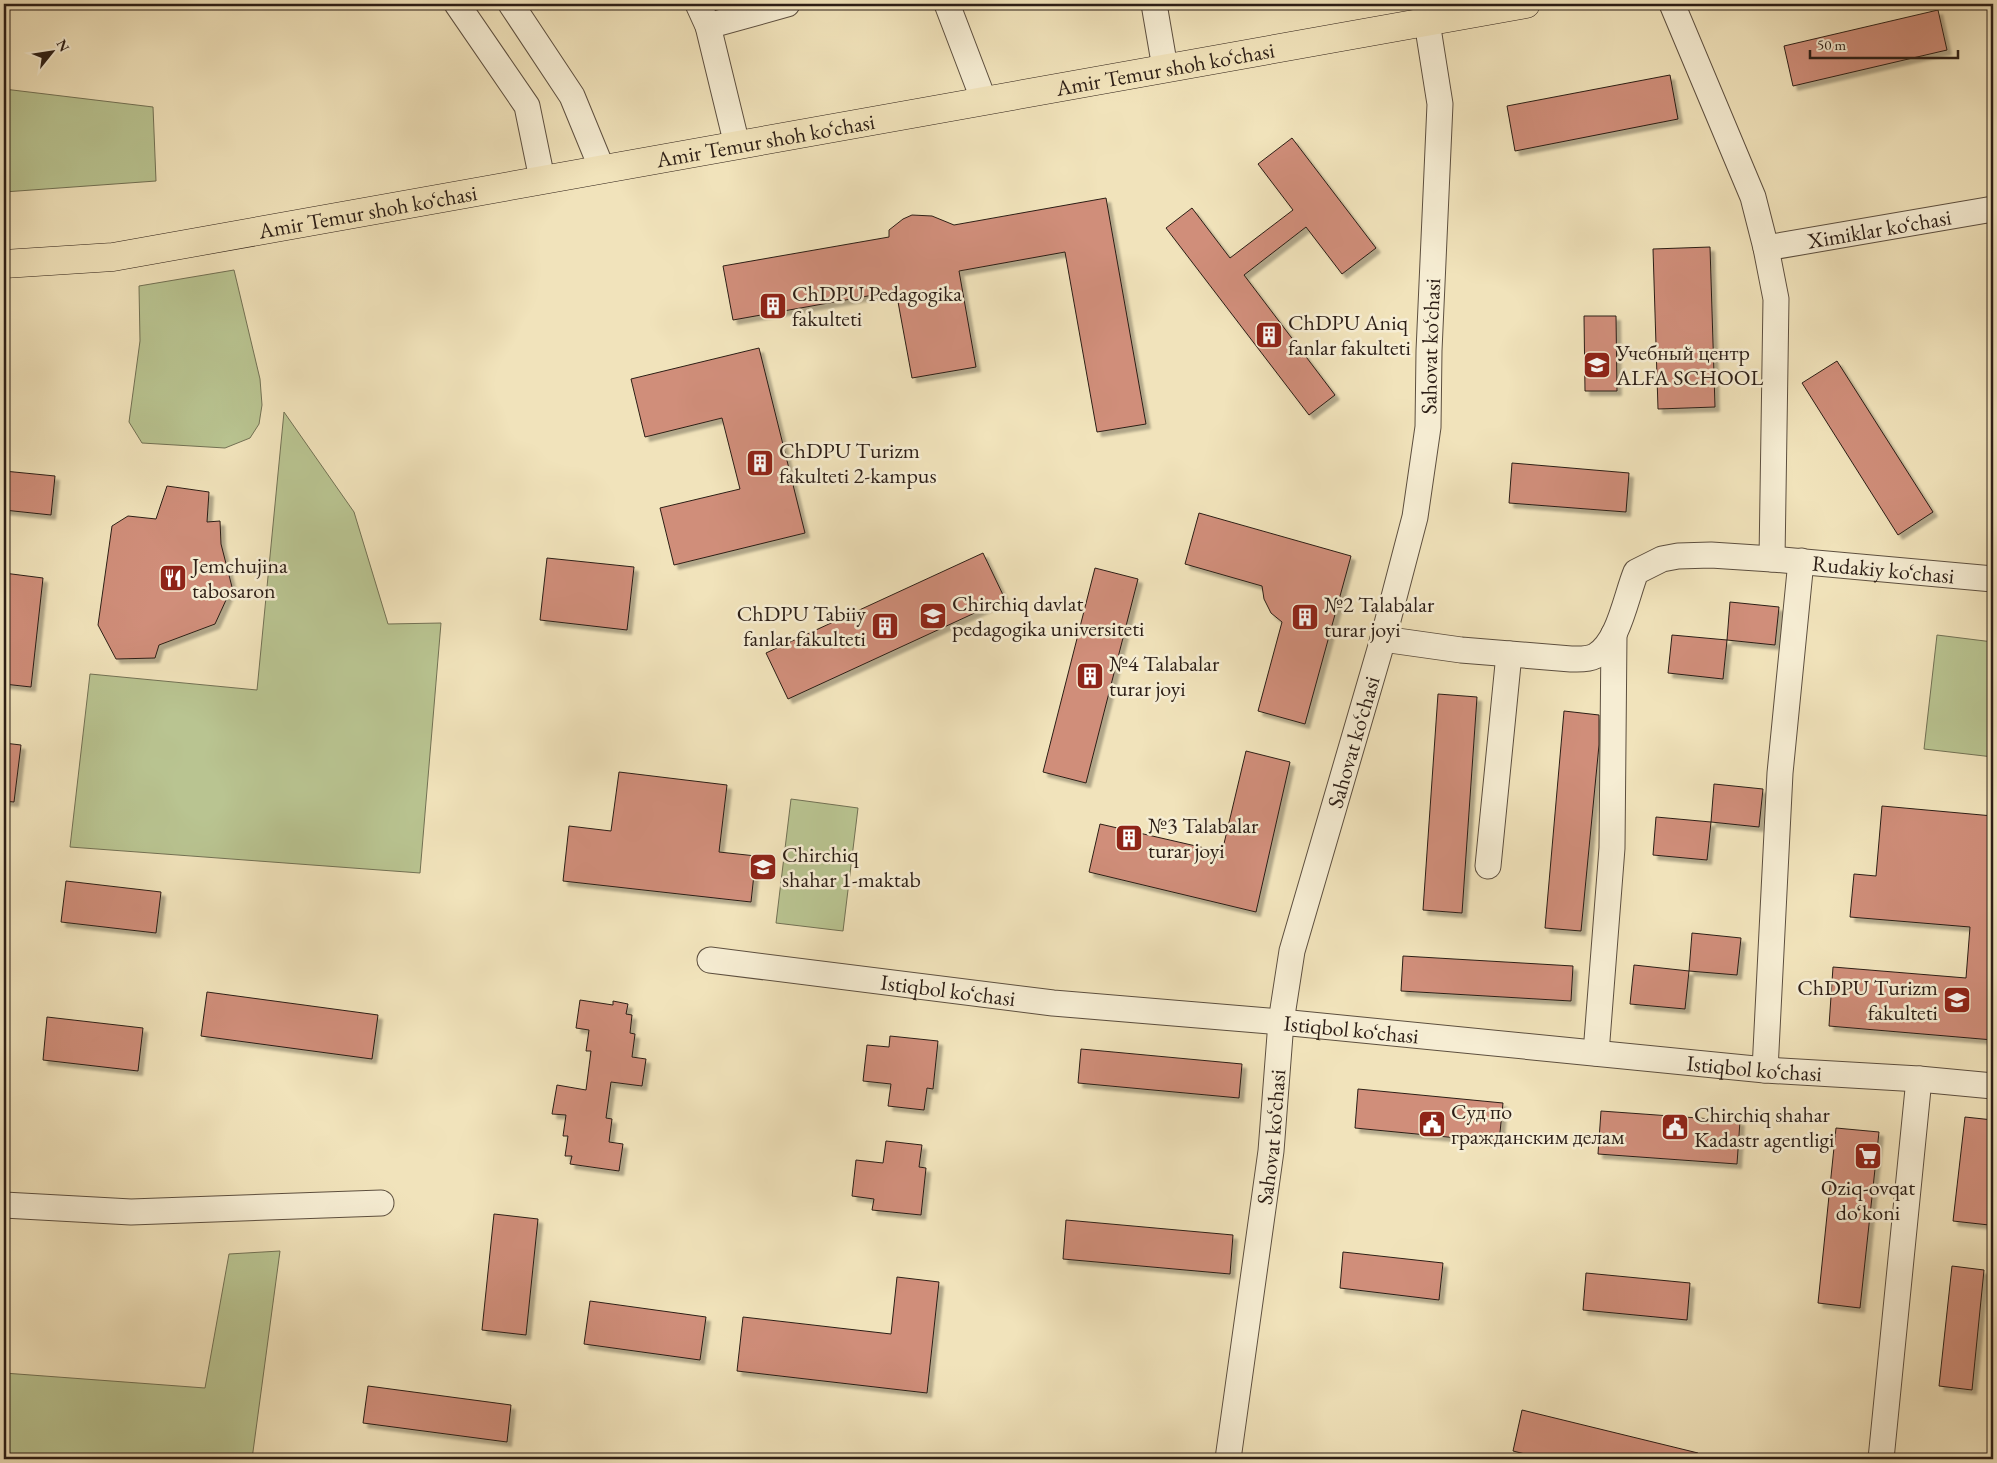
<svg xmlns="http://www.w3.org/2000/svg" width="1997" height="1463" font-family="'EB Garamond',serif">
<defs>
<filter id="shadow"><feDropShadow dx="4.5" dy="4.5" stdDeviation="1" flood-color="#0004"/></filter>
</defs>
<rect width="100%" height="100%" fill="#f1e3bb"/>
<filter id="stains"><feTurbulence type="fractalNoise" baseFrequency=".004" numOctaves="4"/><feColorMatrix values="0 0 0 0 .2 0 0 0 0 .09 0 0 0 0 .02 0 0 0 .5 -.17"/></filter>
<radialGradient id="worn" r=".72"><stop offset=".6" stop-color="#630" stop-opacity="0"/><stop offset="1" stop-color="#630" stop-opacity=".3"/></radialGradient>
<path fill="#b9c491" stroke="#727154" d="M4 89 153 107 156 181 4 192Z
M234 270 260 379 262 405 259 424 250 438 225 448 142 443 129 422 140 341 139 286Z
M284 412 354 512 388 624 441 623 420 873 70 847 90 674 257 690Z
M1937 635 1993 642V757L1924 749Z
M791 799 858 808 843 931 776 923Z
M280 1251 252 1459H4V1373L205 1388 229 1254Z"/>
<path fill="#d08e7a" stroke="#2c1e16" filter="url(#shadow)" d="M1938 10 1947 50 1793 86 1784 46Z
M1670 75 1678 119 1515 151 1507 106Z
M1292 138 1376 248 1342 274 1306 227 1244 275 1335 395 1309 415 1166 228 1192 208 1230 258 1293 210 1258 164Z
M1106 198 1146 424 1097 432 1065 252 959 271 976 367 912 378 896 291 733 320 723 266 889 237V230L903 219 912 215 932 216 954 225Z
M1710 247 1715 407 1658 409 1653 249Z
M1584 316H1616L1617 391H1585Z
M759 348 805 533 674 565 660 508 740 489 722 418 645 437 631 379Z
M1837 361 1933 512 1898 535 1802 383Z
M1512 463 1629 473 1626 512 1509 503Z
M4 471 55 476 51 515 4 510Z
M167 486 209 492 207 522 220 521 221 544 232 587 215 624 159 645 155 658 116 659 98 625 112 526 128 516 156 519Z
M1199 513 1351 556 1305 724 1258 711 1282 622 1271 613 1264 599 1262 586 1185 564Z
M983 553 1005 599 788 699 766 653Z
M547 558 634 567 627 630 540 620Z
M1095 568 1138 579 1086 783 1043 772Z
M4 573 43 578 31 687 4 684Z
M1730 602 1779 607 1775 645 1727 640Z
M1672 635 1727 640 1723 679 1668 673Z
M1438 694 1477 697 1462 913 1423 910Z
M1564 711 1599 715V745L1581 931 1545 928Z
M4 743 21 745 14 802 4 801Z
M1246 751 1290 762 1256 912 1089 872 1100 824 1222 852Z
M619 772 727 785 719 852 756 856 751 902 563 881 569 826 611 831Z
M1714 784 1763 789 1759 827 1711 822Z
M1882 806 1993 816V1040L1829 1026 1833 967 1966 978 1970 927 1850 917 1854 874 1876 876Z
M1656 817 1711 822 1707 860 1653 855Z
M66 881 161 892 156 933 61 922Z
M1692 933 1741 938 1737 975 1689 971Z
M1403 956 1573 966 1571 1001 1401 991Z
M1634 965 1689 971 1685 1009 1630 1004Z
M207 992 378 1015 372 1059 201 1036Z
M580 1000 613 1005V1001L628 1004 626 1014 632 1015 630 1033 635 1034 632 1057 646 1059 642 1086 611 1082 606 1118 612 1119 609 1142 623 1144 619 1171 570 1164 572 1156H565L568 1136H563L566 1115 552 1114 557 1085 586 1090 591 1051H586L589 1030 576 1028Z
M47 1017 143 1028 138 1071 43 1060Z
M890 1036 938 1041 933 1089 927 1088 924 1110 888 1106 891 1084 863 1081 867 1045 889 1047Z
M1081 1049 1242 1064 1239 1098 1078 1083Z
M1358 1089 1503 1103 1499 1142 1355 1128Z
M1601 1111 1740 1121 1737 1164 1598 1154Z
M1965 1117 1993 1120V1187L1989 1225 1953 1221Z
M1836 1128 1879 1132 1860 1308 1818 1303Z
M886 1141 922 1145 919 1167 926 1168 921 1215 872 1210 874 1199 852 1196 856 1160 883 1163Z
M494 1214 538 1219 526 1335 482 1330Z
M1066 1220 1233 1235 1230 1274 1063 1259Z
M1343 1252 1443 1263 1439 1300 1340 1288Z
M1952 1266 1984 1270 1972 1390 1939 1386Z
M1586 1273 1690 1283 1687 1320 1583 1310Z
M897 1277 939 1282 927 1393 737 1371 743 1317 891 1334Z
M590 1301 706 1317 700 1360 584 1344Z
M368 1386 511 1405 507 1442 363 1423Z
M1522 1410 1698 1453 1697 1459H1545L1513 1451Z"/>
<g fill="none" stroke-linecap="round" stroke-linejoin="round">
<g stroke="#5d4f3f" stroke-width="27">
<g id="minor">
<path d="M457 4 527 106 542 179"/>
<path d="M511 4 572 96 602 169"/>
<path d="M698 4 708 26 737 145"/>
<path d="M947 4 984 101"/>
<path d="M1154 4 1165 68"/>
<path d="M1672 4 1753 197 1766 248 1776 299 1772 559"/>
<path d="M708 26 787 4"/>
<path id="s1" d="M1766 248 1993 209"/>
<path id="s2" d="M1383 639 1461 650 1571 659C1579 659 1587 660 1595 656 1619 643 1626 596 1636 572L1662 559 1678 556 1711 555 1772 559 1993 579"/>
<path d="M1488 866 1509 654"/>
<path id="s3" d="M710 960 1053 1003 1281 1022 1765 1070 1919 1079 1993 1086"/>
<path d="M1596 1053 1612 848 1614 634"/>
<path d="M1765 1070 1780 773 1801 561"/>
<path d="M4 1205 131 1212 381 1203"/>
<path id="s4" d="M1228 1459 1271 1151 1281 1022 1292 951 1383 639 1415 517 1428 427 1429 351 1440 104 1427 22"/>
<path d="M1881 1459 1919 1079"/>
</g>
</g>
<g stroke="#2c1e16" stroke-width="29">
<g id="major">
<path id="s5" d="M4 264 113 257 1526 4"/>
</g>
</g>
<use href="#minor" stroke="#f6edd3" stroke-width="25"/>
<use href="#major" stroke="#f1e3bb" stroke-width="28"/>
</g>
<defs>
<g id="building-square" transform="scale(1.4375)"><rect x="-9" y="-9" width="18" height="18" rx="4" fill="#8f2418" stroke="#f6edd3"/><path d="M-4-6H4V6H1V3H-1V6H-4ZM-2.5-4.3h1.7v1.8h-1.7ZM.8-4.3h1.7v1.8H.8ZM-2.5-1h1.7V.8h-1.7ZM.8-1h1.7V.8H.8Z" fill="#fff"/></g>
<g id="school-square" transform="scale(1.4375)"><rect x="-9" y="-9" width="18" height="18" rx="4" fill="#8f2418" stroke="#f6edd3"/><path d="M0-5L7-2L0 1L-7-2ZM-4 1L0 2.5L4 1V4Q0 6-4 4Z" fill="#fff"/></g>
<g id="restaurant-square" transform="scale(1.4375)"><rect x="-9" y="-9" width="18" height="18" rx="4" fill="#8f2418" stroke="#f6edd3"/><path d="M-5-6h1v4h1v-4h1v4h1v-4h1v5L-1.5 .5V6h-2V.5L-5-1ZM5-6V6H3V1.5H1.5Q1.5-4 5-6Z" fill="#fff"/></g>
<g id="university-square" transform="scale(1.4375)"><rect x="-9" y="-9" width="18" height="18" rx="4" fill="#8f2418" stroke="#f6edd3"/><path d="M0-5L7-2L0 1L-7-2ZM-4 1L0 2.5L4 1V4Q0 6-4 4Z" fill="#fff"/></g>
<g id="civic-square" transform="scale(1.4375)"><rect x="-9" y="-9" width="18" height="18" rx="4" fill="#8f2418" stroke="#f6edd3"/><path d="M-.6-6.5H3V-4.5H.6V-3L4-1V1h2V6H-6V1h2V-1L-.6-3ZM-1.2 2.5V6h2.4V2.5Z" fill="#fff"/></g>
<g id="supermarket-square" transform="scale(1.4375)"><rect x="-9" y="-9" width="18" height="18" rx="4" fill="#8f2418" stroke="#f6edd3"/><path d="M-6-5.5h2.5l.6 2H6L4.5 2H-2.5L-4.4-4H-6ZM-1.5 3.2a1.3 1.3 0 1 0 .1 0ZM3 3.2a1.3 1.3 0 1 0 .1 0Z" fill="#fff"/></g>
</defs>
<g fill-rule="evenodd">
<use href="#building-square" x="773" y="306"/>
<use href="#building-square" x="1269" y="335"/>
<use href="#school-square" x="1597" y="365"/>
<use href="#building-square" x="760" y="463"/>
<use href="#restaurant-square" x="173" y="578"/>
<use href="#university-square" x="933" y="616"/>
<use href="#building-square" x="1305" y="617"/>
<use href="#building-square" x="885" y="626"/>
<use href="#building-square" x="1090" y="676"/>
<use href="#building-square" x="1129" y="838"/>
<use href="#school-square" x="763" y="867"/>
<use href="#university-square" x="1957" y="1000"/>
<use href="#civic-square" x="1432" y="1124"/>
<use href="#civic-square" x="1675" y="1127"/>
<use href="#supermarket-square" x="1868" y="1156"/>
</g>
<g text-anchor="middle" stroke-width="5" stroke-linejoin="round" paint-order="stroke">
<g font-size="22" fill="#2c1e16" stroke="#f6edd3">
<text dy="8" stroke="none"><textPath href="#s5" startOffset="1178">Amir Temur shoh ko‘chasi</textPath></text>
<text dy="8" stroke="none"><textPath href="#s5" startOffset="772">Amir Temur shoh ko‘chasi</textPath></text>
<text dy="8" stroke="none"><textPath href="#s5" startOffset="368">Amir Temur shoh ko‘chasi</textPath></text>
<text dy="8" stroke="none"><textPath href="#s1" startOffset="115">Ximiklar ko‘chasi</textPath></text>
<text dy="8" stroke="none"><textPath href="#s4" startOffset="1135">Sahovat ko‘chasi</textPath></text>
<text dy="8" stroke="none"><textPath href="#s2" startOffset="560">Rudakiy ko‘chasi</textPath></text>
<text dy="8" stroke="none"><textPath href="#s4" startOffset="730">Sahovat ko‘chasi</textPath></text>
<text dy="8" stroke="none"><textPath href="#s3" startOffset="240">Istiqbol ko‘chasi</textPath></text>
<text dy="8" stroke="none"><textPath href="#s3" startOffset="645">Istiqbol ko‘chasi</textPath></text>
<text dy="8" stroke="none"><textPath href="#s3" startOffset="1050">Istiqbol ko‘chasi</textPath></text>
<text dy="8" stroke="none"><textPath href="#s4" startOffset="325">Sahovat ko‘chasi</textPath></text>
</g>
<g font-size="22" fill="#2c1e16" stroke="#f6edd3" text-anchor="start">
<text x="792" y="301">ChDPU Pedagogika<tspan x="792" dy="25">fakulteti</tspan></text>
<text x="1288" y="330">ChDPU Aniq<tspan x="1288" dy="25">fanlar fakulteti</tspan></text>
<text x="1616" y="360">Учебный центр<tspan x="1616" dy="25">ALFA SCHOOL</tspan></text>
<text x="779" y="458">ChDPU Turizm<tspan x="779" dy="25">fakulteti 2-kampus</tspan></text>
<text x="192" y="573">Jemchujina<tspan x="192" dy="25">tabosaron</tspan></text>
<text x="952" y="611">Chirchiq davlat<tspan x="952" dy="25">pedagogika universiteti</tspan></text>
<text x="1324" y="612">№2 Talabalar<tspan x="1324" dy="25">turar joyi</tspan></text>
<text x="866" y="621" text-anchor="end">ChDPU Tabiiy<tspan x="866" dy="25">fanlar fakulteti</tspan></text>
<text x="1109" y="671">№4 Talabalar<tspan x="1109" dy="25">turar joyi</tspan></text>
<text x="1148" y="833">№3 Talabalar<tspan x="1148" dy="25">turar joyi</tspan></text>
<text x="782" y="862">Chirchiq<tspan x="782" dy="25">shahar 1-maktab</tspan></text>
<text x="1938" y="995" text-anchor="end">ChDPU Turizm<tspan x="1938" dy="25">fakulteti</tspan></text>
<text x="1451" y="1119">Суд по<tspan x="1451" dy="25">гражданским делам</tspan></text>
<text x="1694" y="1122">Chirchiq shahar<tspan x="1694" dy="25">Kadastr agentligi</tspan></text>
<text x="1868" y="1195" text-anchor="middle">Oziq-ovqat<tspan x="1868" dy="25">do‘koni</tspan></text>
</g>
</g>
<rect width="1997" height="1463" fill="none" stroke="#f1e3bb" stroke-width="20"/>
<rect x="5" y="5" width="1987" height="1453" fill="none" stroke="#2c1e16" stroke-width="2.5"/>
<rect x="10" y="10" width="1977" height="1443" fill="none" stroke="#2c1e16"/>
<g transform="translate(52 52) rotate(60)" stroke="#f6edd3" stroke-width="4" paint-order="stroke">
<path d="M0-4L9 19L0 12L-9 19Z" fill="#2c1e16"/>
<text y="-8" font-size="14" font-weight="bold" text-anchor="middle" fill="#2c1e16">N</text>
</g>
<path d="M1810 50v8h148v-8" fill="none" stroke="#2c1e16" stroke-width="2.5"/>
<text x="1817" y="50" font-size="15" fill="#2c1e16" stroke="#f6edd3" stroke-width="4" paint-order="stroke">50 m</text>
<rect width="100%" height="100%" filter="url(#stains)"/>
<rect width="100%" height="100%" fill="url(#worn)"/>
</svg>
